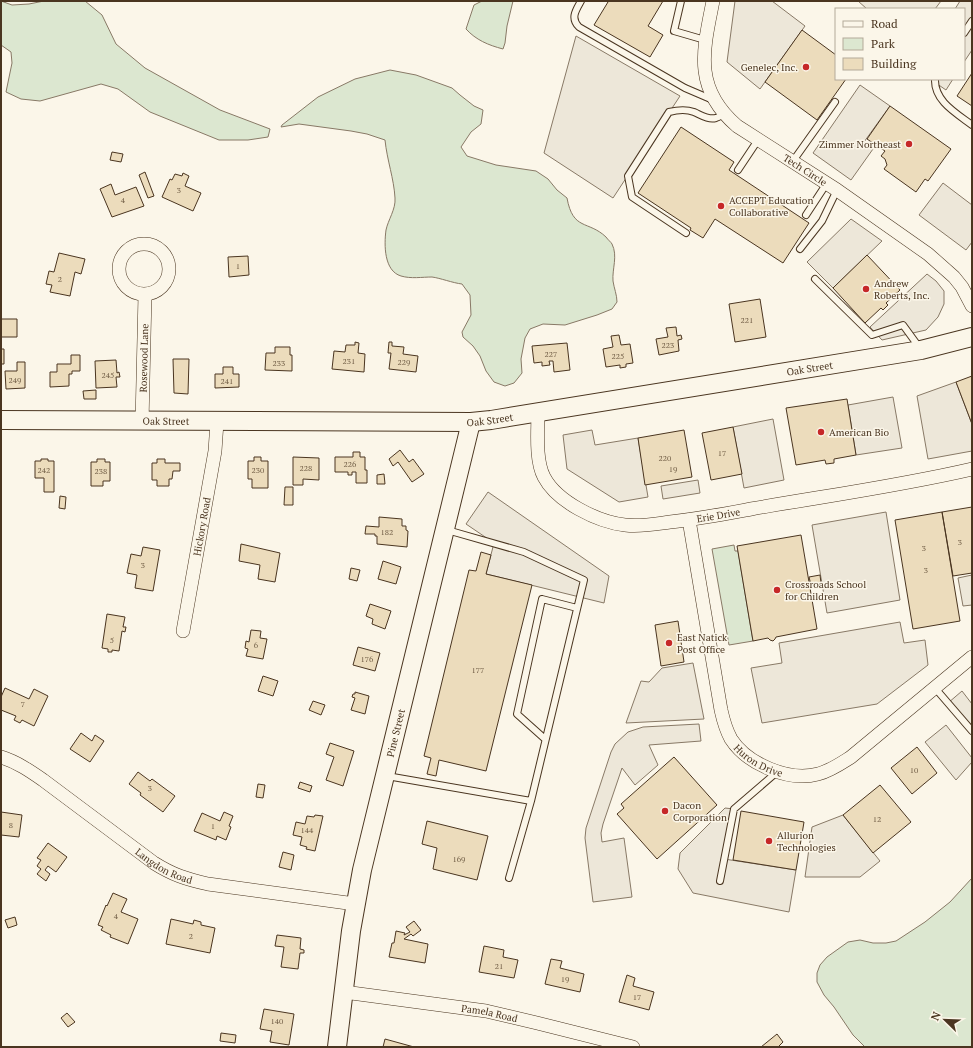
<svg xmlns="http://www.w3.org/2000/svg" width="973" height="1048" font-family="'PT Serif',serif">
<rect width="100%" height="100%" fill="#fbf6e9"/>
<path fill="#dce7d0" stroke="#887966" d="M1 1 12 5 29 4 44 1H85L102 15 116 44 145 68 220 110 270 129 268 137 248 140H219L150 112 118 89 101 84 40 101 21 99 6 92 12 63 11 52 1 45Z
M482 1H513L507 26 505 43 503 49C488 45 476 40 466 29L474 5Z
M390 70 416 75 452 88 460 95 474 106 483 110 481 124 471 132 461 147 467 156 496 165 536 171 548 179 557 190 567 198C573 231 588 220 606 237 608 240 611 242 612 244 618 256 612 269 613 281 614 288 617 295 617 302L612 309 597 315 565 325 543 324 530 329 525 338 521 359 522 373 514 383 505 386 494 382 486 371 480 356 473 346 463 337 462 332 471 315 470 295 462 284C453 283 440 278 432 277 422 277 411 279 401 276 384 271 384 245 386 230 388 220 396 209 395 198 394 179 387 160 385 140L367 134 351 131 299 124 281 127 282 125 318 97 355 79Z
M734 545 735 551H738L753 641 729 645 712 549Z
M972 878V1047H865L853 1035 834 1007 824 995 817 982V973L820 965 827 957 848 942 860 940 873 943H886L896 941 925 922 950 902Z"/>
<path fill="#ede7d9" stroke="#887966" d="M735 1H772L805 26 760 89 727 62Z
M858 1H941L935 9H867Z
M960 1H972V50L964 62V9H955Z
M576 36 680 96 613 198 544 153Z
M930 79H953L946 90Z
M860 85 890 106 864 142 873 149 851 180 813 153Z
M943 183 972 205V242L966 250 919 215Z
M851 219 882 241 833 288 807 262Z
M927 274 936 281 944 291V304L938 317 926 330 882 340 870 327Z
M956 382 972 424V451L928 459 917 396Z
M893 397 902 448 856 455 848 405Z
M773 419 784 480 744 488 733 427Z
M592 430 595 445 638 438 648 497 619 502 567 469 563 435Z
M698 480 700 493 663 499 661 486Z
M488 492 609 576 604 603 486 574 494 543 466 524Z
M886 512 900 600 827 613 812 525Z
M972 575V605L963 606 958 578Z
M900 622 904 643 925 640 928 665 877 704 762 723 751 668 782 663 779 643Z
M693 663 704 719 626 723 641 681 649 682 662 668Z
M962 691 972 704V731L948 703Z
M699 724 701 741 649 745 658 765 635 785 622 768 603 824 601 833 602 842 624 838 632 897 593 902 585 838 586 828 611 752 615 744 628 732 643 727Z
M946 725 972 758V762L956 780 925 742Z
M725 808 734 809 724 859 796 870 789 912 693 893 678 869 680 853Z
M843 815 880 861 860 877H805L812 827Z"/>
<path fill="#ecdcbc" stroke="#4a3520" d="M606 1H663L648 26 663 35 650 57 594 25 608 2Z
M802 30 836 55V79H846L817 120 765 82Z
M972 73V106L957 96Z
M890 106 951 149 928 181 925 179 916 192 884 169 887 165 885 159 881 156 885 151 867 139Z
M681 127 734 162 729 170 809 223 783 263 715 219 703 238 690 230 691 228 638 193Z
M112 152 123 154 121 162 110 160Z
M145 172 154 196 148 198 139 175Z
M183 173 189 176 185 186 201 193 193 211 162 197 170 179 172 180 175 174 182 176Z
M111 184 115 195 136 187 144 206 112 217 100 189Z
M59 253 85 259 81 274 75 272 70 296 50 292 52 285 46 284 49 271 54 272Z
M867 255 900 290 886 303 888 305 883 310 881 308 865 323 833 288Z
M248 256 249 275 229 277 228 257Z
M760 299 766 337 735 342 729 304Z
M1 319H17V337H1Z
M676 327 677 336 681 335 682 339 678 340 679 351 659 355 656 339 668 337 666 328Z
M619 335 621 345 630 344 633 363 626 364V367L620 368V365L606 367 603 349 613 347 611 336Z
M355 342 359 343 358 353 365 354 364 372 332 369 334 351 345 352 346 345H355Z
M389 342H392V346L404 347 403 354 418 356 416 372 389 369 391 353H388Z
M567 343 570 370 554 372 553 361H549L550 365 542 366V362L534 363 532 346Z
M275 347H290V355H292V371L265 370 266 353H275Z
M1 349H4V364H1Z
M71 355H80V371H72V374H69V386L50 387V372H57V364H71Z
M173 359H189L188 394 174 393Z
M116 360 117 373 119 372 120 377H116L117 387 96 388 95 361Z
M17 362H25V388L6 389 5 371H17Z
M223 367H233V374H239V387L215 388V374H223Z
M972 376V424L956 382Z
M96 390V399H84L83 391Z
M847 399 856 455 834 459V463L826 464 825 460 796 465 786 408Z
M733 427 742 474 711 480 702 433Z
M684 430 692 477 645 485 638 438Z
M400 450 409 462 413 459 424 474 412 482 398 462 393 466 389 459Z
M353 452H360V457H365V470H367V483H356V472H352V475H348V472H335V457H353Z
M254 457H261V461H268V488H252V479H248V461H254Z
M293 457 319 458V480L303 479V485H293Z
M41 459H48V461H54V492H44V478H35V461H41Z
M97 459H105V462H110V481H103V486H91V462H97Z
M157 459H165V463H180V471H173L172 479H169V486H157V480H152V463H157Z
M384 474 385 484H377V475Z
M285 487H293V505H284Z
M60 496 66 497 65 509 59 508Z
M972 507V573L953 576 942 512Z
M942 512 960 621 913 629 895 520Z
M379 517 402 519V526H406V530L408 531 407 547 377 544V536H375V534H365L366 526 379 527Z
M801 535 817 629 776 637 775 639 773 641 770 640 768 638 753 641 737 546Z
M241 544 280 553 275 582 258 579 260 565 239 561Z
M143 547 160 550 153 591 135 588 137 575 127 573 131 554 141 556Z
M481 552 491 555 486 574 532 585 486 771 439 760 436 776 427 774 431 758 424 756 469 570 476 571Z
M383 561 401 567 396 584 378 579Z
M351 568 360 570 357 581 349 579Z
M820 575 821 583 811 585 809 577Z
M370 604 391 611 385 629 372 624 373 619 366 616Z
M107 614 125 617 123 627H126L125 632 122 631 119 651 112 650V652H108V649L102 648Z
M678 621 684 662 661 666 655 625Z
M251 630 261 631 260 638 267 639 263 659 246 656 248 649 245 648 246 641 249 642Z
M358 647 380 653 375 671 353 665Z
M263 676 278 681 273 696 258 691Z
M5 688 29 699 34 689 48 696 34 726 22 720 20 723 14 720 16 716 1 710V697Z
M355 692 369 696 365 714 351 710 355 698 352 697 353 694H355Z
M313 701 325 705 321 715 309 710Z
M81 733 92 741 95 735 104 741 90 762 70 749Z
M330 743 354 751 343 786 326 780 334 757 326 754Z
M917 747 937 773 912 794 891 768Z
M674 757 717 805 657 859 617 814 624 808 621 804Z
M138 772 150 781 152 779 175 796 163 812 140 795 141 793 129 784Z
M300 782 312 786 310 792 298 788Z
M258 784 265 785 263 798 256 797Z
M880 785 911 822 873 853 843 815Z
M741 811 804 822 796 870 733 860Z
M1 812 22 815 19 837 1 835Z
M224 812 233 816 229 826 231 827 226 840 217 836 216 840 194 831 202 813 220 821Z
M315 815 323 816 315 851 306 849 307 847 300 845 302 837 293 835 296 822 305 824 307 816 314 817Z
M427 821 488 836 477 880 433 869 437 848 422 844Z
M48 843 67 857 56 872 48 866 45 870 50 874 46 881 37 874 41 869 37 866 41 860 37 858Z
M283 852 294 855 291 870 279 867Z
M113 893 127 899 121 912 138 919 128 944 110 937 111 935 101 930 103 927 98 925 106 905 107 906Z
M15 917 17 925 8 928 5 920Z
M171 919 193 924 194 920 201 922V925L215 928 210 953 166 944Z
M414 921 421 930 413 936 411 934 404 939 428 944 425 963 389 957 392 943H394L396 931 405 933 404 935 410 932 406 927Z
M277 935 301 938 300 949 304 950V953H300L298 969 281 967 284 947 275 946Z
M484 946 504 950 503 957 518 960 514 978 479 972Z
M551 959 562 961 560 968 584 974 580 992 545 984Z
M627 975 635 978 633 986 654 992 649 1010 619 1002Z
M264 1009 294 1014 289 1045 270 1042 272 1031 260 1029Z
M67 1013 75 1022 68 1027 61 1018Z
M221 1033 236 1035 235 1043 220 1041Z
M777 1034 783 1042 779 1046 780 1047H761Z
M385 1039 414 1047H383Z"/>
<g fill="none" stroke-linecap="round" stroke-linejoin="round">
<g stroke="#4a3520" stroke-width="8">
<path id="service" d="M581 1C576 10 570 18 579 27L685 88 713 100
M681 1 674 31 705 40
M964 33 972 21
M935 79C934 101 956 113 972 125
M793 161 835 102
M738 170 758 140
M806 215 827 183
M686 233 632 197 628 176 669 112C677 110 686 109 694 112 701 115 708 120 716 118 719 117 722 115 724 114
M800 249 822 221 837 190
M815 279 872 335 903 325 919 347
M935 688 972 731
M545 739 517 714 542 599 577 608
M387 776 531 801 584 580 524 552 447 530
M509 878 531 801
M720 881 734 809 777 772"/>
</g>
<g stroke="#4a3520" stroke-width="14">
<g id="minor">
<path id="s1" d="M713 1C703 51 693 88 737 126L837 190 928 254 954 277 962 287 972 306"/>
<circle cx="144" cy="269" r="25"/>
<path id="s2" d="M538 411C538 430 535 460 544 477 557 502 598 522 625 525 641 527 655 524 670 522 698 519 724 514 751 509 825 496 899 486 972 469"/>
<path id="s3" d="M142 422 145 295"/>
<path id="s4" d="M689 520 721 710C723 719 726 730 731 739 747 764 789 782 818 774 830 771 840 764 851 757L972 657"/>
<path id="s5" d="M183 631 215 451 217 422"/>
<path id="s6" d="M1 757C17 762 30 771 43 780L154 863C173 875 186 879 208 884L355 904"/>
<path id="s7" d="M344 992 486 1011 537 1023 633 1047"/>
</g>
</g>
<g stroke="#4a3520" stroke-width="20">
<g id="secondary">
<path id="s8" d="M1 420 471 422 491 420 921 350 972 337"/>
<path id="s9" d="M337 1047 351 931 362 870 471 422"/>
</g>
</g>
<use href="#service" stroke="#fbf6e9" stroke-width="6"/>
<use href="#minor" stroke="#fbf6e9" stroke-width="13"/>
<use href="#secondary" stroke="#fbf6e9" stroke-width="18"/>
</g>
<g fill="#c62828" stroke="#fbf6e9" stroke-width="1.5">
<circle cx="806" cy="67" r="4"/>
<circle cx="909" cy="144" r="4"/>
<circle cx="721" cy="206" r="4"/>
<circle cx="866" cy="289" r="4"/>
<circle cx="821" cy="432" r="4"/>
<circle cx="777" cy="590" r="4"/>
<circle cx="669" cy="643" r="4"/>
<circle cx="665" cy="811" r="4"/>
<circle cx="769" cy="841" r="4"/>
</g>
<g text-anchor="middle" stroke-width="3" stroke-linejoin="round" paint-order="stroke">
<g font-size="8" fill="#725f47">
<text x="179" y="193">3</text>
<text x="123" y="203">4</text>
<text x="238" y="269">1</text>
<text x="60" y="282">2</text>
<text x="747" y="323">221</text>
<text x="668" y="348">223</text>
<text x="551" y="357">227</text>
<text x="618" y="359">225</text>
<text x="349" y="364">231</text>
<text x="404" y="365">229</text>
<text x="279" y="366">233</text>
<text x="108" y="378">245</text>
<text x="15" y="383">249</text>
<text x="227" y="384">241</text>
<text x="722" y="456">17</text>
<text x="665" y="461">220</text>
<text x="350" y="467">226</text>
<text x="306" y="471">228</text>
<text x="673" y="472">19</text>
<text x="44" y="473">242</text>
<text x="258" y="473">230</text>
<text x="101" y="474">238</text>
<text x="387" y="535">182</text>
<text x="960" y="545">3</text>
<text x="924" y="551">3</text>
<text x="143" y="568">3</text>
<text x="926" y="573">3</text>
<text x="112" y="643">5</text>
<text x="256" y="648">6</text>
<text x="367" y="662">176</text>
<text x="478" y="673">177</text>
<text x="23" y="707">7</text>
<text x="914" y="773">10</text>
<text x="150" y="791">3</text>
<text x="877" y="822">12</text>
<text x="11" y="828">8</text>
<text x="213" y="829">1</text>
<text x="307" y="833">144</text>
<text x="459" y="862">169</text>
<text x="116" y="919">4</text>
<text x="191" y="939">2</text>
<text x="499" y="969">21</text>
<text x="565" y="982">19</text>
<text x="637" y="1000">17</text>
<text x="277" y="1024">140</text>
</g>
<g font-size="10" fill="#4a3520" stroke="#fbf6e9" text-anchor="start">
<text x="798" y="71" text-anchor="end">Genelec, Inc.</text>
<text x="901" y="148" text-anchor="end">Zimmer Northeast</text>
<text x="729" y="204">ACCEPT Education<tspan x="729" dy="12">Collaborative</tspan></text>
<text x="874" y="287">Andrew<tspan x="874" dy="12">Roberts, Inc.</tspan></text>
<text x="829" y="436">American Bio</text>
<text x="785" y="588">Crossroads School<tspan x="785" dy="12">for Children</tspan></text>
<text x="677" y="641">East Natick<tspan x="677" dy="12">Post Office</tspan></text>
<text x="673" y="809">Dacon<tspan x="673" dy="12">Corporation</tspan></text>
<text x="777" y="839">Allurion<tspan x="777" dy="12">Technologies</tspan></text>
</g>
<g font-size="10" fill="#4a3520" stroke="#fbf6e9">
<text dy="4" stroke="none"><textPath href="#s1" startOffset="217">Tech Circle</textPath></text>
<text dy="4" stroke="none"><textPath href="#s3" startOffset="64">Rosewood Lane</textPath></text>
<text dy="4" stroke="none"><textPath href="#s8" startOffset="813">Oak Street</textPath></text>
<text dy="4" stroke="none"><textPath href="#s8" startOffset="489">Oak Street</textPath></text>
<text dy="4" stroke="none"><textPath href="#s8" startOffset="165">Oak Street</textPath></text>
<text dy="4" stroke="none"><textPath href="#s2" startOffset="258">Erie Drive</textPath></text>
<text dy="4" stroke="none"><textPath href="#s5" startOffset="106">Hickory Road</textPath></text>
<text dy="4" stroke="none"><textPath href="#s9" startOffset="320">Pine Street</textPath></text>
<text dy="4" stroke="none"><textPath href="#s4" startOffset="259">Huron Drive</textPath></text>
<text dy="4" stroke="none"><textPath href="#s6" startOffset="197">Langdon Road</textPath></text>
<text dy="4" stroke="none"><textPath href="#s7" startOffset="147">Pamela Road</textPath></text>
</g>
</g>
<rect width="973" height="1048" fill="none" stroke="#4a3520" stroke-width="4"/>
<rect x="835" y="8" width="130" height="72" fill="#fbf6e9" stroke="#b4a999"/>
<rect x="843" y="21" width="20" height="6" fill="#fbf6e9" stroke="#b4a999"/>
<text x="871" y="28" font-size="12" fill="#4a3520">Road</text>
<rect x="843" y="38" width="20" height="12" fill="#dce7d0" stroke="#b4a999"/>
<text x="871" y="48" font-size="12" fill="#4a3520">Park</text>
<rect x="843" y="58" width="20" height="12" fill="#ecdcbc" stroke="#b4a999"/>
<text x="871" y="68" font-size="12" fill="#4a3520">Building</text>
<g transform="translate(945 1020) rotate(293)" stroke="#fbf6e9" stroke-width="3" paint-order="stroke">
<path d="M0-3L7 15L0 10L-7 15Z" fill="#4a3520"/>
<text y="-6" font-size="11" font-weight="bold" text-anchor="middle" fill="#4a3520">N</text>
</g>
</svg>
